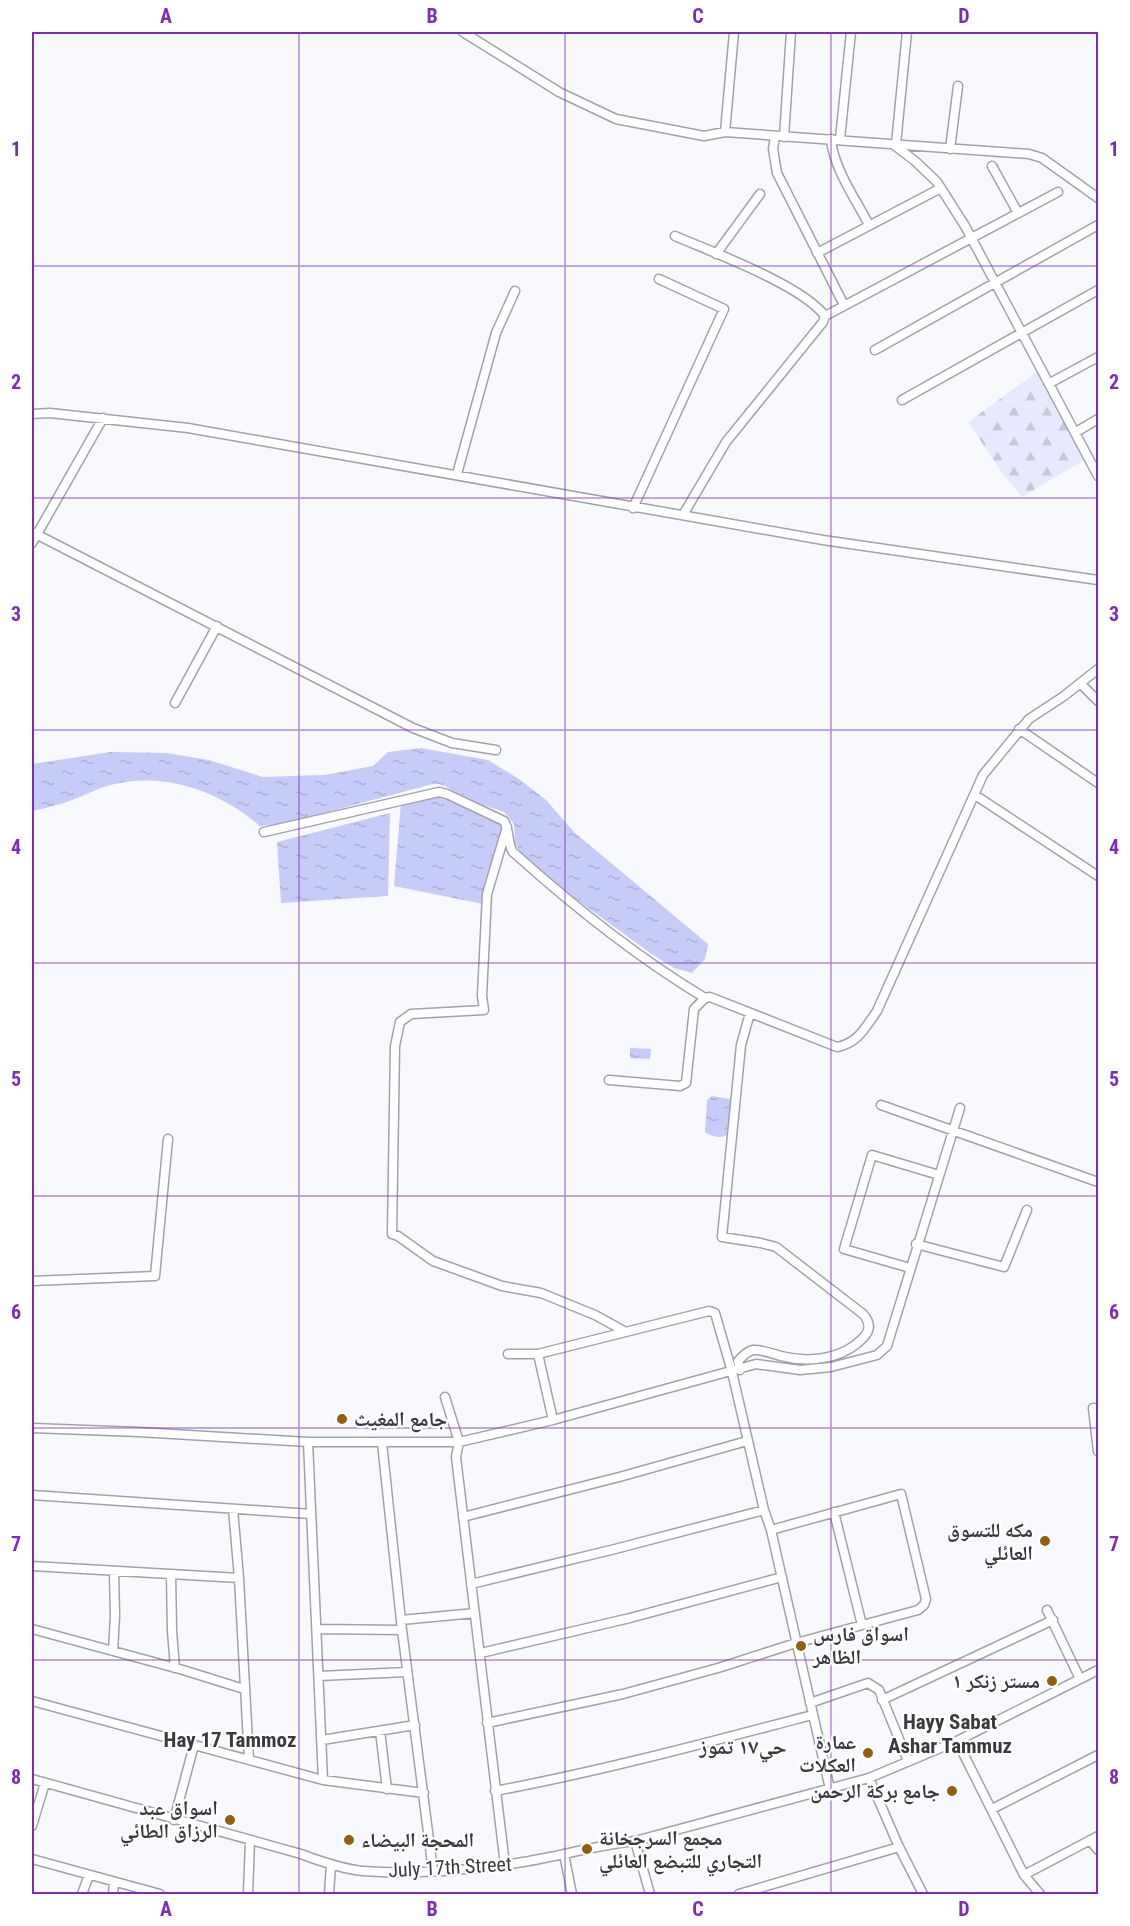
<svg xmlns="http://www.w3.org/2000/svg" width="1130" height="1926" font-family="'Roboto Condensed','Noto Naskh Arabic',sans-serif">
<defs>
<pattern id="forest-firs" width="22" height="20" patternUnits="userSpaceOnUse" patternTransform="scale(1.5)"><rect width="22" height="20" fill="#e7e9fe"/><path d="M5 1l3.5 6h-7zM16 11l3.5 6h-7z" fill="#c7c9db"/></pattern>
<pattern id="water-ripples" width="26" height="14" patternUnits="userSpaceOnUse" patternTransform="scale(1.5)"><rect width="26" height="14" fill="#c7cbf7"/><path d="M2 4q2-2 4 0t4 0M15 11q2-2 4 0t4 0" fill="none" stroke="#acafd5"/></pattern>
</defs>
<rect width="100%" height="100%" fill="#f8f9fd"/>
<path fill="url(#forest-firs)" d="M1037 372 1072 430 1084 460 1022 497 1003 474 968 422Z"/>
<path fill="url(#water-ripples)" d="M421 748 488 760 519 779 546 800 574 832 708 944 705 959 692 973 674 968 653 955 562 889 520 852 515 842 514 824 504 812 483 805 440 784H433L282 824 260 826C220 792 168 772 115 784 100 787 86 795 72 800 59 805 45 808 32 811V764L111 752 167 753 209 760 263 777 324 775 373 766 388 752Z
M439 794 504 826 483 893V904L394 886 401 802Z
M390 813 388 896 281 903 277 842Z
M630 1048 651 1049 650 1059 630 1058Z
M712 1096 730 1099 733 1104 729 1134C722 1139 711 1137 705 1132L707 1100Z"/>
<g fill="none" stroke-linecap="round" stroke-linejoin="round">
<g stroke="#a1a2ac" stroke-width="11">
<path id="street" d="M463 32 559 92 616 119 704 136 725 132 1029 154 1042 158 1098 198
M725 132 734 32
M775 137 773 149 777 173 844 305
M784 137 791 32
M831 139C833 167 856 200 869 225
M840 139 851 32
M896 144 907 32
M894 145 915 161 937 182 965 226 1098 476
M950 149 958 86
M992 166 1018 213
M675 236C712 252 802 285 825 316L823 322 726 442 683 515
M817 253 941 188
M716 254 760 194
M825 316 1058 192
M875 350 1098 225
M1050 383 1098 357
M902 400 1098 290
M32 414 50 413 188 428 823 540 1098 580
M1076 432 1098 419
M457 474 496 333 515 291
M633 508 724 309 659 279
M32 532 413 728 452 743 496 750
M32 543 103 418
M1080 683 1098 701
M175 703 217 626
M1019 729 1098 783
M975 795 1098 876
M507 827 487 894 482 996 484 1010 411 1014 400 1022 395 1046 392 1234 398 1236 433 1261 502 1286 541 1293 595 1315 624 1331
M264 832 439 792 447 794 504 821C510 831 507 843 513 852 573 906 635 956 705 998
M609 1080 680 1086 686 1083 694 1009 705 998 710 997 837 1047C858 1043 865 1028 877 1011L983 775 1029 719 1064 696 1098 669
M881 1105 1098 1182
M916 1244 1004 1267 1027 1210
M910 1268 844 1249 872 1155 939 1175
M32 1281 155 1276 168 1139
M508 1354H538L709 1311 715 1313 732 1372 764 1510 771 1530 830 1789
M538 1354 553 1420
M740 1370 738 1361C743 1356 747 1351 753 1350 761 1349 773 1354 781 1356 808 1363 842 1360 863 1338 871 1330 870 1322 863 1314L776 1247 761 1243 722 1237 741 1045 750 1013
M445 1397 459 1442 456 1457 505 1865
M1098 1408H1093L1098 1451
M32 1428 139 1432 308 1442H459L553 1420 756 1364 800 1370 831 1367 877 1355 887 1346 960 1108
M308 1442 323 1780
M382 1443 402 1630 433 1871
M32 1495 311 1514
M233 1509 239 1578 249 1760
M834 1512 862 1625
M463 1517 623 1476 747 1441
M32 1566 239 1578
M171 1574 172 1631 175 1668
M471 1584 615 1549 764 1510
M1047 1610 1080 1679
M401 1620 475 1613
M32 1629 183 1670 244 1689
M317 1629 402 1630
M113 1651 115 1616 114 1571
M481 1653 630 1618 782 1577
M319 1676 407 1672
M882 1700 1053 1620
M32 1701 323 1780 424 1793
M810 1703 868 1683 879 1690 908 1761
M487 1723 623 1694 718 1668 796 1643 918 1610 924 1605 926 1599 901 1494 771 1530
M380 1731 387 1789
M322 1740 415 1725
M957 1741 1024 1875 1040 1894
M869 1778 899 1847 923 1894
M32 1779 301 1854C322 1862 342 1869 363 1871 411 1875 475 1870 523 1862 561 1856 597 1845 635 1841L869 1778 957 1741 1098 1670
M495 1791C602 1771 706 1743 812 1715
M992 1809 1098 1755
M174 1820 194 1745
M32 1826 45 1783
M1090 1840 1098 1850
M635 1841 650 1894
M564 1854 572 1894
M32 1859 160 1894
M1024 1875 1098 1836
M82 1894 89 1875
M113 1894 114 1882
M248 1894 250 1841
M329 1894 331 1865
M739 1894 899 1847"/>
</g>
<use href="#street" stroke="#fff" stroke-width="8"/>
</g>
<path fill="none" stroke="#7b2cbf" stroke-width="1.5" stroke-opacity="0.55" d="M299 32V1894M565 32V1894M831 32V1894M32 266H1098M32 498H1098M32 730H1098M32 963H1098M32 1196H1098M32 1428H1098M32 1660H1098"/>
<g fill="#915f0f" stroke="#fff" stroke-width="2">
<circle cx="342" cy="1419" r="6"/>
<circle cx="1045" cy="1541" r="6"/>
<circle cx="801" cy="1646" r="6"/>
<circle cx="1052" cy="1681" r="6"/>
<circle cx="868" cy="1753" r="6"/>
<circle cx="952" cy="1791" r="6"/>
<circle cx="230" cy="1820" r="6"/>
<circle cx="349" cy="1840" r="6"/>
<circle cx="587" cy="1849" r="6"/>
</g>
<g text-anchor="middle" stroke-width="4.5" stroke-linejoin="round" paint-order="stroke">
<g font-size="20" font-weight="bold" fill="#3a3a3e" stroke="#fff" text-anchor="end">
<text x="354" y="1426" text-anchor="start">جامع المغيث</text>
<text x="1033" y="1537">مكه للتسوق<tspan x="1033" dy="23">العائلي</tspan></text>
<text x="813" y="1641" text-anchor="start">اسواق فارس<tspan x="813" dy="23">الظاهر</tspan></text>
<text x="1040" y="1688">مستر زنكر ١</text>
<text x="856" y="1749">عمارة<tspan x="856" dy="23">العكلات</tspan></text>
<text x="940" y="1798">جامع بركة الرحمن</text>
<text x="218" y="1815">اسواق عبد<tspan x="218" dy="23">الرزاق الطائي</tspan></text>
<text x="599" y="1845" text-anchor="start">مجمع السرجخانة<tspan x="599" dy="23">التجاري للتبضع العائلي</tspan></text>
<text x="361" y="1847" text-anchor="start">المحجة البيضاء</text>
</g>
<g font-size="20" fill="#3a3a3e" stroke="#fff">
<text transform="translate(450 1867) rotate(-3)" y="7">July 17th Street</text>
</g>
<g font-size="21" font-weight="bold" fill="#3a3a3e" stroke="#fff">
<text x="950" y="1729">Hayy Sabat<tspan x="950" dy="24">Ashar Tammuz</tspan></text>
<text x="230" y="1747">Hay 17 Tammoz</text>
<text x="743" y="1754">حي۱۷ تموز</text>
</g>
</g>
<rect width="1130" height="1926" fill="none" stroke="#ffffff" stroke-width="66"/>
<rect x="33" y="33" width="1064" height="1860" fill="none" stroke="#7b2cbf" stroke-width="2"/>
<g font-size="20" text-anchor="middle" font-weight="bold" fill="#7b2cbf">
<text x="166" y="23">A</text>
<text x="432" y="23">B</text>
<text x="698" y="23">C</text>
<text x="964" y="23">D</text>
<text x="16" y="156">1</text>
<text x="1114" y="156">1</text>
<text x="16" y="389">2</text>
<text x="1114" y="389">2</text>
<text x="16" y="621">3</text>
<text x="1114" y="621">3</text>
<text x="16" y="854">4</text>
<text x="1114" y="854">4</text>
<text x="16" y="1086">5</text>
<text x="1114" y="1086">5</text>
<text x="16" y="1319">6</text>
<text x="1114" y="1319">6</text>
<text x="16" y="1551">7</text>
<text x="1114" y="1551">7</text>
<text x="16" y="1784">8</text>
<text x="1114" y="1784">8</text>
<text x="166" y="1916">A</text>
<text x="432" y="1916">B</text>
<text x="698" y="1916">C</text>
<text x="964" y="1916">D</text>
</g>
</svg>
